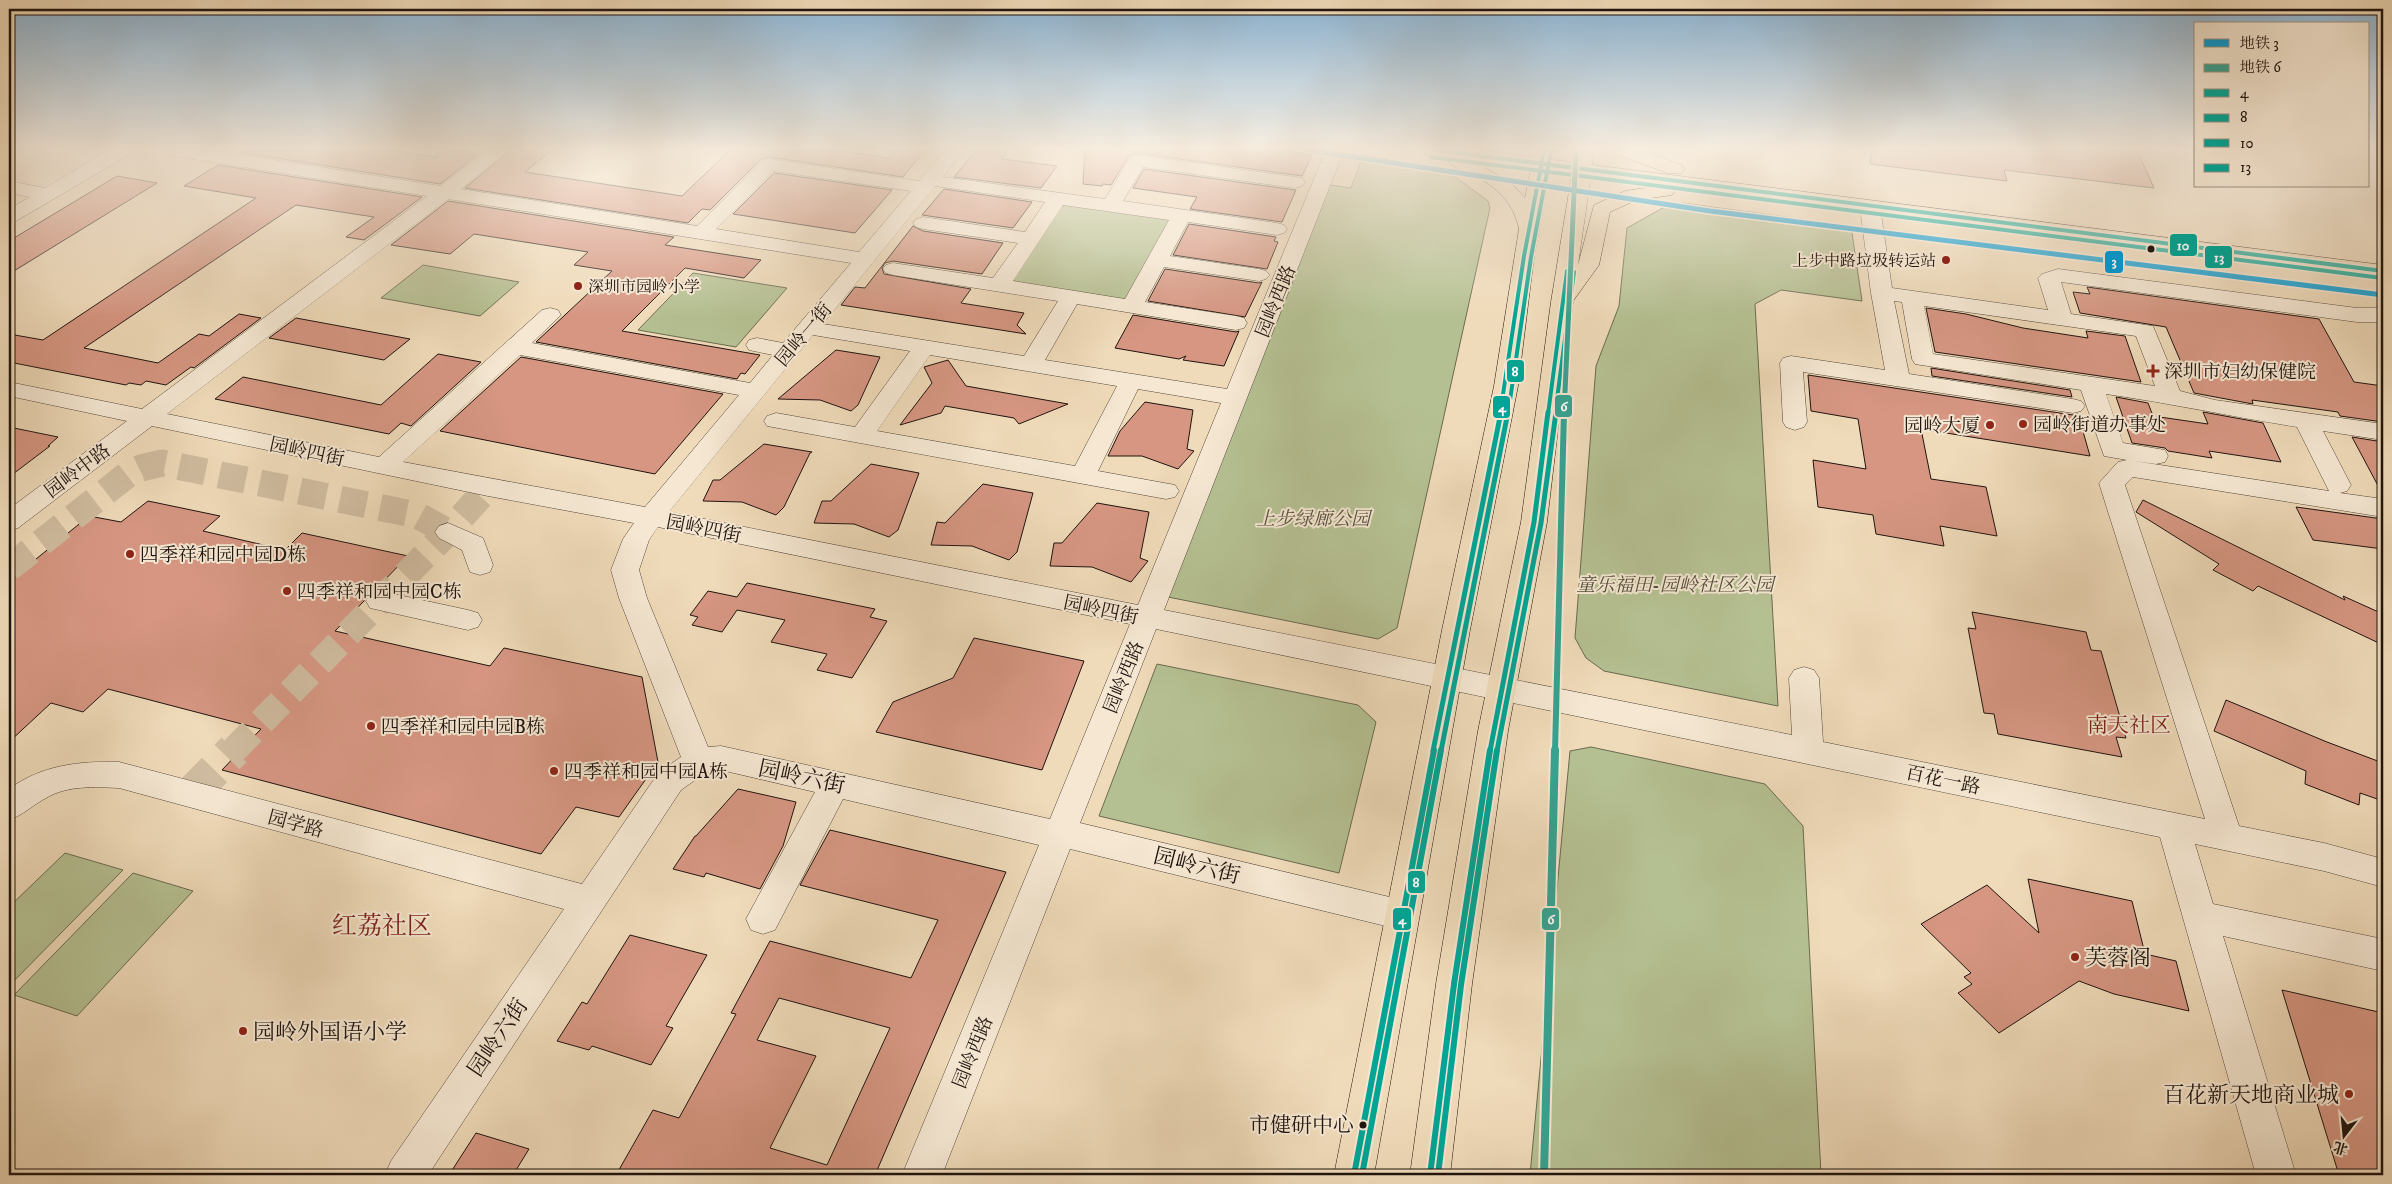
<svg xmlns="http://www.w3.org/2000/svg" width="2392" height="1184" font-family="'IM FELL DW Pica','Noto Serif SC',serif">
<rect width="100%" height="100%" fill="#efdab9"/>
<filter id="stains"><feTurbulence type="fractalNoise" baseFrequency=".004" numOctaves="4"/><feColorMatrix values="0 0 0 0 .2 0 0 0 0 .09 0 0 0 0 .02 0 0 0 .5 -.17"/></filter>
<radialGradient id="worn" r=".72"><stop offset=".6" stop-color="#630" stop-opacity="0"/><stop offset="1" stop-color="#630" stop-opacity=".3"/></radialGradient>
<path fill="#b5c092" stroke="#6a6a50" d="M1362 159 1441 169 1450 173 1488 201 1490 208 1397 628 1378 639 1168 597 1330 185 1351 188Z
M1683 203 1851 226 1862 301 1781 290 1755 304 1778 706 1604 671 1586 658 1575 638 1596 366 1619 306 1627 228 1668 205Z
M1070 204 1166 217 1171 221 1130 297 1120 301 1018 285 1012 278 1059 207Z
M423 265 519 282 480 316 381 298Z
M693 273 787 288 736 347 638 330Z
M1157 664 1358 705 1376 722 1339 873 1099 816Z
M1591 747 1765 784 1803 826 1821 1175H1530L1570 751Z
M65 853 123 870 9 986V907Z
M133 873 193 891 77 1016 14 995Z"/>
<path fill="#d69682" stroke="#1f140f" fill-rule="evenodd" d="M242 150H389L436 157 437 150H484L440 184 239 152Z
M511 150H552L525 172 682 196 730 150H831L889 158 896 150H925L903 177 769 157 761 159 710 210 702 209 688 223 465 188Z
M976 150H1008L1002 159 1057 166 1041 188 954 177Z
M1085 150H1278L1312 155 1302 176 1137 153 1129 156 1111 185 1103 184 1102 186 1083 184Z
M1871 150H2137L2154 188 2004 170 2007 181 1870 164Z
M218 165 422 197 364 240 346 237 374 217 296 205 84 348 158 363 199 334 209 336 239 314 261 318 194 368 191 367 166 385 146 381 141 385 129 383 126 385 9 362V334L43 340 256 198 184 186Z
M1144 169 1295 190H1296L1282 222 1190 209 1197 197 1133 188Z
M774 173 892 190 855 233 733 214Z
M117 176 157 183 9 274V241Z
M944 189 1032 202 1013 228 922 215Z
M448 201 674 237 665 245 761 260 744 278 685 268 622 331 760 355 745 374 741 373 737 379 536 342 612 271 574 265 588 252 474 234 450 254 391 245Z
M1189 224 1276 237 1274 241 1278 242 1267 269 1173 255Z
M913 226 923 231 1003 243 982 274 893 261 885 263 882 268 884 274 971 289 961 303 1024 313 1017 325 1026 334 841 305 855 287 865 288Z
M1165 269 1259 283 1262 282 1245 317 1148 301Z
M2087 287 2319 319 2354 382 2383 386V422L2340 416 2338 412 2252 400 2253 404 2194 393 2166 327 2080 313 2073 292 2090 294Z
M1926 308 1966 314 2023 328 2088 338 2086 331 2125 336 2141 382 1935 352Z
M1133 315 1236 332 1239 331 1224 366 1183 360 1186 356 1179 359 1115 348Z
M296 318 410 339 384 360 269 338Z
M836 350 880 357 858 405 851 411 820 400 778 399Z
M438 354 481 362 411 426 401 423 389 434 215 399 243 377 381 405Z
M521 357 723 394 655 474 440 431Z
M948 360 966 386 1068 404 1019 424 1014 418 945 406 941 413 900 425 932 383 924 367Z
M1931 368 2070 390 2072 397 1932 376Z
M1808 375 2073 415 2078 414 2090 456 1921 429 1931 479 1986 487 1997 536 1940 526 1944 546 1876 534 1873 515 1818 507 1813 460 1866 469 1858 419 1811 411Z
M2116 397 2148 403 2153 416 2208 424 2203 412 2263 423 2281 462 2209 451 2212 458 2168 451 2165 448 2132 443Z
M1145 402 1193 410 1187 449 1194 451 1178 469 1142 456H1108L1120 431Z
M9 427 58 437 48 446H50L9 477Z
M2352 437 2383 442V495Z
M764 444 812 452 810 453 784 507 776 515 742 502 703 501 713 480H720Z
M871 464 919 473 898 530 889 537 854 524 814 523 822 501H831Z
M983 484 1033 493 1017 552 1009 560 972 546 931 545 937 522 945 523Z
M2143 500 2345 600 2343 596 2383 614V645L2258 586 2253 591 2213 570 2219 564 2136 512Z
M148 501 220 516 203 531 285 550 302 533 408 556 374 591 368 593 364 601 335 631 490 666 504 648 642 677 658 762 619 817 576 807 541 854 222 770 261 729 108 689 83 712 51 703 9 742V581L89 516 121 522Z
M1097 503 1149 512 1140 558 1148 561 1131 582 1092 567 1050 566 1054 543H1062Z
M2296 507 2383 519V549L2313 540Z
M747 583 875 609 870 617 887 621 852 678 817 670 827 654 771 642 785 620 737 610 722 632 692 625 698 617 690 615 708 591 737 597Z
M1972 612 2086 632 2091 650 2101 651 2126 738 2116 737 2122 757 1998 734 1994 714 1984 713 1968 628 1976 629Z
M974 638 1084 661 1042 770 876 732 893 702 953 678Z
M2226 700 2327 742 2383 763V801L2360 793 2359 805 2305 784 2306 771 2214 731Z
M738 789 796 802 783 846 760 889 706 873 704 877 673 869 695 836H696Z
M830 830 1006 872 875 1175H616L653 1110 679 1118 736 1014 731 1013 770 941 911 978 938 920 800 885ZM779 998 890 1028 827 1165 770 1148 816 1056 757 1040Z
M2028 879 2132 901 2145 954 2176 961 2189 1011 2114 994 2079 981 1999 1033 1958 993 1972 984 1964 977 1971 973 1921 924 1987 885 2039 933Z
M630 935 707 955 666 1026 673 1028 651 1065 592 1046 589 1050 557 1041 582 1002 587 1004Z
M2282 990 2383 1013V1175H2339Z
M476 1133 529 1149 513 1175H449Z"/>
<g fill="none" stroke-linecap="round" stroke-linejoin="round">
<path stroke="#d0bca0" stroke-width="27" stroke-dasharray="27 14" stroke-linecap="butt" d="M9 568 127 475 141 468 162 463 417 515 448 532
M233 751 448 532 488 488"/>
<path stroke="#d0bca0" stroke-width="35" stroke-dasharray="35 18" stroke-linecap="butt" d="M190 795 234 750"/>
<g stroke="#53463a" stroke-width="1">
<path id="minor" d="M109 150H132L130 154 16 221 9 223V209L30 197 9 193V181L45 188Z
M165 150H212L440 186 488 150H509L461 189 697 226 762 161 769 159 919 181 945 150H964L943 177 1105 199 1131 157 1138 155 1302 178 1305 182 1302 186 1295 188 1143 167 1123 201 1277 223 1284 225 1287 229 1284 233 1277 235 1188 222 1170 256 1259 269 1266 271 1270 275 1266 279 1259 281 1164 267 1145 302 1236 316 1244 318 1247 323 1244 328 1236 330 1077 304 1045 360 1227 389 1326 150H1344L1164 610 1792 735 1789 678 1794 670 1804 667 1814 670 1819 678 1823 742 2205 819 2099 483 2118 462 2127 460 2104 456 2081 390 1915 364 1912 359 1902 302 1894 301 1909 374 2073 399 2081 401 2085 406 2081 411 2073 413 1803 372 1807 422 1804 427 1795 430 1786 427 1783 422 1780 363 1783 358 1791 356 1885 370 1871 293 1860 207 1863 203H1877L1880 207 1892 288 2048 310 2038 278 2042 274 2058 269 2357 308H2383V322H2357L2061 282 2071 314 2153 326 2180 391 2215 400 2383 424V440L2323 431 2351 485 2347 491 2340 493 2383 499V517L2133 477 2125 485 2239 826 2324 843 2383 859V887L2324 871 2195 844 2213 904 2383 939V971L2223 936 2296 1175H2256L2160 837 1156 629 1080 823 1402 900 1414 904 1419 915 1414 926 1402 930 1070 849 942 1175H902L1039 845 843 799 775 930 763 934 751 930 746 919 815 792 721 770 705 773 681 790 428 1175H385L391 1161 564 909 119 788C94 787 68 785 46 798 33 805 23 815 9 820V789C42 765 79 761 119 762L582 884 659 772 681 757 619 598 611 570 623 539 634 523 488 496 152 426 18 528 9 531V509L127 421 9 396V382L142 409 427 196 174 156 167 154ZM773 171 911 191 859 252 716 229ZM935 186 1045 202 1025 232 923 217 916 219 913 223 916 227 923 229 1018 243 993 278 893 263 886 265 883 269 886 273 893 275 1058 301 1024 356 823 324ZM448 199 851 263 783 343 757 338 749 340 746 345 749 350 773 355 750 383 532 343 561 315 558 310 550 308 542 310 379 457 167 414ZM1063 205 1169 220 1125 299 1013 281ZM1924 306 2136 336 2155 386 1933 354ZM813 335 910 351 855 427 776 413 767 416 764 421 767 426 1166 499 1175 497 1179 491 1175 485 1098 471 1138 389 1221 403 1138 605 669 512ZM520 355 739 395 645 507 403 462ZM930 355 1117 386 1075 466 877 431ZM2106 394C2170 403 2233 417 2297 427L2329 491 2134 461 2156 464 2165 462 2168 456 2165 450 2123 443ZM658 527 1130 624 1050 819 721 746 708 747 647 598 639 570 649 540Z
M448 523 483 538 493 565 490 572 480 575 470 572 462 550 439 538 435 532 439 526Z
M380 591 468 610 478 613 482 620 478 627 468 630 370 608 366 601 370 594Z"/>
</g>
<g stroke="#1f140f" stroke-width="1">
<path id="major" d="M1423 150H1479L1533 157 1535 150H1553L1552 160 1574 162 1576 150H1594L1592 165 2383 265V277L1667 186 1672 187 1675 191 1672 195 1636 200 1610 212 1599 265 1573 301 1547 522 1508 731 1472 984 1450 1175H1410L1436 984 1478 731 1521 522 1551 302 1572 173 1550 171 1534 256 1518 386 1470 630 1374 1175H1334L1442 630 1494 386 1519 229C1513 200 1494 185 1468 172 1461 169 1452 167 1448 161L1450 158 1425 154ZM1473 161 1531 168 1525 198 1510 182ZM1591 176 1664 185 1625 191 1594 205 1578 265Z
M1613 150H1641L1682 165 1684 169 1682 173H1668L1615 154Z"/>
</g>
<use href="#minor" fill="#f5e7d2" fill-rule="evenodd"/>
<use href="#major" fill="#efdab9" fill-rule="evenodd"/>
<g stroke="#f5e7d2" stroke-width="7">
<path id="bus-1-far2" d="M1500 414 1524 256 1544 150
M1548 414 1567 271"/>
</g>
<g stroke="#f5e7d2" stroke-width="9">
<path id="bus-1-far1" d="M1433 751 1501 412
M1490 751 1534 522 1548 412"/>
</g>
<g stroke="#f5e7d2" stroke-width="10">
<path id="bus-1" d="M1354 1175 1434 750
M1430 1175 1454 984 1490 750"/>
</g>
<g stroke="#f5e7d2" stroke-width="7">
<path id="bus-2-far2" d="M1508 414 1531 257 1551 151
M1555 414 1574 272"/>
</g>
<g stroke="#f5e7d2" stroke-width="9">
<path id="bus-2-far1" d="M1441 751 1508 412
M1497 751 1541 523 1556 412"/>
</g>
<g stroke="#f5e7d2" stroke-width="10">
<path id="bus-2" d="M1362 1175 1441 750
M1438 1175 1461 985 1497 750"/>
</g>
<g stroke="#f5e7d2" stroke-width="7">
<path id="bus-3" d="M1435 150 2383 271"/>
</g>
<g stroke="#f5e7d2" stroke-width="7">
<path id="bus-4" d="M1431 157 2382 278"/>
</g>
<use href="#bus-1-far2" stroke="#02a595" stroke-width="4"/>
<use href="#bus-1-far1" stroke="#02a595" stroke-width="5"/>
<use href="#bus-1" stroke="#02a595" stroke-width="6"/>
<use href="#bus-2-far2" stroke="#02a595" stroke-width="4"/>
<use href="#bus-2-far1" stroke="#02a595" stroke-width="5"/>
<use href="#bus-2" stroke="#02a595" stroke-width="6"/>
<use href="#bus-3" stroke="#02a595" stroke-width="4"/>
<use href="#bus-4" stroke="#02a595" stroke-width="4"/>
<g stroke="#f5e7d2" stroke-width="8">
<path id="metro-1" d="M1308 150 1710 211 2383 295"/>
</g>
<g stroke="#f5e7d2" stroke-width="8">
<path id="metro-2-far2" d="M1564 414 1576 150"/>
</g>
<g stroke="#f5e7d2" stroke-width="10">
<path id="metro-2-far1" d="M1555 751 1564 412"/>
</g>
<g stroke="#f5e7d2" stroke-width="12">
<path id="metro-2" d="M1544 1175 1555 750"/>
</g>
<use href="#metro-1" stroke="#029bd6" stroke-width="5"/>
<use href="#metro-2-far2" stroke="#36a391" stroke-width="5"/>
<use href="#metro-2-far1" stroke="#36a391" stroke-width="6"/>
<use href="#metro-2" stroke="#36a391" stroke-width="8"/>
</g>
<linearGradient id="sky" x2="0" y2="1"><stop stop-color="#8bb5d6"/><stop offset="0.47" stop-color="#f8eee0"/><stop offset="1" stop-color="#f8eee0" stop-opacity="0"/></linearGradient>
<rect width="2392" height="316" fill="url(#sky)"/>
<g fill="#1f140f" stroke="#f5e7d2" stroke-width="2">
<circle cx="2151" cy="249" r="4.5"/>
<circle cx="1363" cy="1125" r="4.5"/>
</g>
<g fill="#8f2418" stroke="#f5e7d2" stroke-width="2">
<circle cx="1946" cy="260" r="5"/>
<circle cx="578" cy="286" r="5"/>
<path d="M2150.5 363.5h5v5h5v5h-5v5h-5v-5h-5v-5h5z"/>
<circle cx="2023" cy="424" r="5"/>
<circle cx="1990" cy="425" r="5"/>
<circle cx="130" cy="554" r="5"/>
<circle cx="287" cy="591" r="5"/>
<circle cx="371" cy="726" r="5"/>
<circle cx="554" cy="771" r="5"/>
<circle cx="2075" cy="957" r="5"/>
<circle cx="243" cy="1031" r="5"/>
<circle cx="2349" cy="1094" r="5"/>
</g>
<g text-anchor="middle" stroke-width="4" stroke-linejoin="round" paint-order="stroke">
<g font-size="16" fill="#1f140f" stroke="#f5e7d2" text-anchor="end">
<text x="1936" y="266">上步中路垃圾转运站</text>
<text x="588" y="292" text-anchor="start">深圳市园岭小学</text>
</g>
<g font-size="19" fill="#1f140f" stroke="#f5e7d2">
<text transform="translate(1275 301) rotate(-68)" y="7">园岭西路</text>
<text transform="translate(803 334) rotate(-50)" y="7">园岭一街</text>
<text transform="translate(307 451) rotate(12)" y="7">园岭四街</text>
<text transform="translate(77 470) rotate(-37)" y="7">园岭中路</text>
<text transform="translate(704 528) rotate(11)" y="7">园岭四街</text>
<text transform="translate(1101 609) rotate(12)" y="7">园岭四街</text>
<text transform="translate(1123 677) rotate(-68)" y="7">园岭西路</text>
<text transform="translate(1943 779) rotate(12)" y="7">百花一路</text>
<text transform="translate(296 823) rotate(15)" y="7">园学路</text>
<text transform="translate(972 1052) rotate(-68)" y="7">园岭西路</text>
</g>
<g font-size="19" fill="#1f140f" stroke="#f5e7d2" text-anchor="start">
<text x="2164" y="378">深圳市妇幼保健院</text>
<text x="2033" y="431">园岭街道办事处</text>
<text x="1980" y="432" text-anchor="end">园岭大厦</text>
<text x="140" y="561">四季祥和园中园D栋</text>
<text x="297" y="598">四季祥和园中园C栋</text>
<text x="381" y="733">四季祥和园中园B栋</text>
<text x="564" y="778">四季祥和园中园A栋</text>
</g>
<g font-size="19" font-style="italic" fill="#54503d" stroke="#f5e7d2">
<text x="1313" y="525">上步绿廊公园</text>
<text x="1675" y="591">童乐福田-园岭社区公园</text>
</g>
<g font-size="21" fill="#7a1f14" stroke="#f5e7d2">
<text x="2129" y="732">南天社区</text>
</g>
<g font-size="21" fill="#1f140f" stroke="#f5e7d2" text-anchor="end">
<text x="1354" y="1132">市健研中心</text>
</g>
<g font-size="22" fill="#1f140f" stroke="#f5e7d2">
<text transform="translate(802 776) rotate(12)" y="8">园岭六街</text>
<text transform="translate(1197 865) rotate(14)" y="8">园岭六街</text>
<text transform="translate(497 1037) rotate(-56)" y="8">园岭六街</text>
</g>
<g font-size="22" fill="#1f140f" stroke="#f5e7d2" text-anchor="start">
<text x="2085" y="965">芙蓉阁</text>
<text x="253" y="1039">园岭外国语小学</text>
<text x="2339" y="1102" text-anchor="end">百花新天地商业城</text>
</g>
<g font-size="25" fill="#7a1f14" stroke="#f5e7d2">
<text x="382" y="934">红荔社区</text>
</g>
</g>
<g stroke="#f5e7d2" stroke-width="2">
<rect x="2169" y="233" width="29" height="24" rx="5" fill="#02a595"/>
<rect x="2204" y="245" width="29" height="24" rx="5" fill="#02a595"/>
<rect x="2104" y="250" width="20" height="24" rx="5" fill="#029bd6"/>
<rect x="1506" y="359" width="19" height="24" rx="5" fill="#02a595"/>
<rect x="1554" y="394" width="19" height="24" rx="5" fill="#36a391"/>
<rect x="1492" y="395" width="19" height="24" rx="5" fill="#02a595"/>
<rect x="1407" y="870" width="19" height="24" rx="5" fill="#02a595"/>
<rect x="1541" y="907" width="19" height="24" rx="5" fill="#36a391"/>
<rect x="1392" y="907" width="20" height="24" rx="5" fill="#02a595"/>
</g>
<g font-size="14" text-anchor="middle" font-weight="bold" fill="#fff">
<text x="2183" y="250">10</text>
<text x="2219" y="262">13</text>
<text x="2114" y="266">3</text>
<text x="1515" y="376">8</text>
<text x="1564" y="411">6</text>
<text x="1502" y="412">4</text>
<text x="1416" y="887">8</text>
<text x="1551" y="924">6</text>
<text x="1402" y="924">4</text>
</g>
<rect width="2392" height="1184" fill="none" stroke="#efdab9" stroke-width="30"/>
<rect x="10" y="10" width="2372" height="1164" fill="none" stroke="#1f140f" stroke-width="2.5"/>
<rect x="15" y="15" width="2362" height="1154" fill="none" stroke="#1f140f"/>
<rect x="2194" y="22" width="175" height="165" fill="#f5e7d2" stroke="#9f9384"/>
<rect x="2204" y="39" width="25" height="8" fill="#029bd6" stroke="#9f9384"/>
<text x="2240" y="48" font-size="15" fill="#1f140f">地铁 3</text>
<rect x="2204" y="64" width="25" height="8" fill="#36a391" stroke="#9f9384"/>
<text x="2240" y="72" font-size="15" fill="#1f140f">地铁 6</text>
<rect x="2204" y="89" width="25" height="8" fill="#02a595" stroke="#9f9384"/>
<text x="2240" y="98" font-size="15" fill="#1f140f">4</text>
<rect x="2204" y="114" width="25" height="8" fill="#02a595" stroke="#9f9384"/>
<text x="2240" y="122" font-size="15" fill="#1f140f">8</text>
<rect x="2204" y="139" width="25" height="8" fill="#02a595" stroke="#9f9384"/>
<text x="2240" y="148" font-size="15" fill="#1f140f">10</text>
<rect x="2204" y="164" width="25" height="8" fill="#02a595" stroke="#9f9384"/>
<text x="2240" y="172" font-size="15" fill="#1f140f">13</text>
<g transform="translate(2344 1136) rotate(196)" stroke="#f5e7d2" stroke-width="4" paint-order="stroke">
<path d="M0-4L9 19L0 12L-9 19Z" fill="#1f140f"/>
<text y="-8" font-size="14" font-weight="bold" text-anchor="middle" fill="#1f140f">北</text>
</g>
<rect width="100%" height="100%" filter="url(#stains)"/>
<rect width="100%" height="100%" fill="url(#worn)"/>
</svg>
